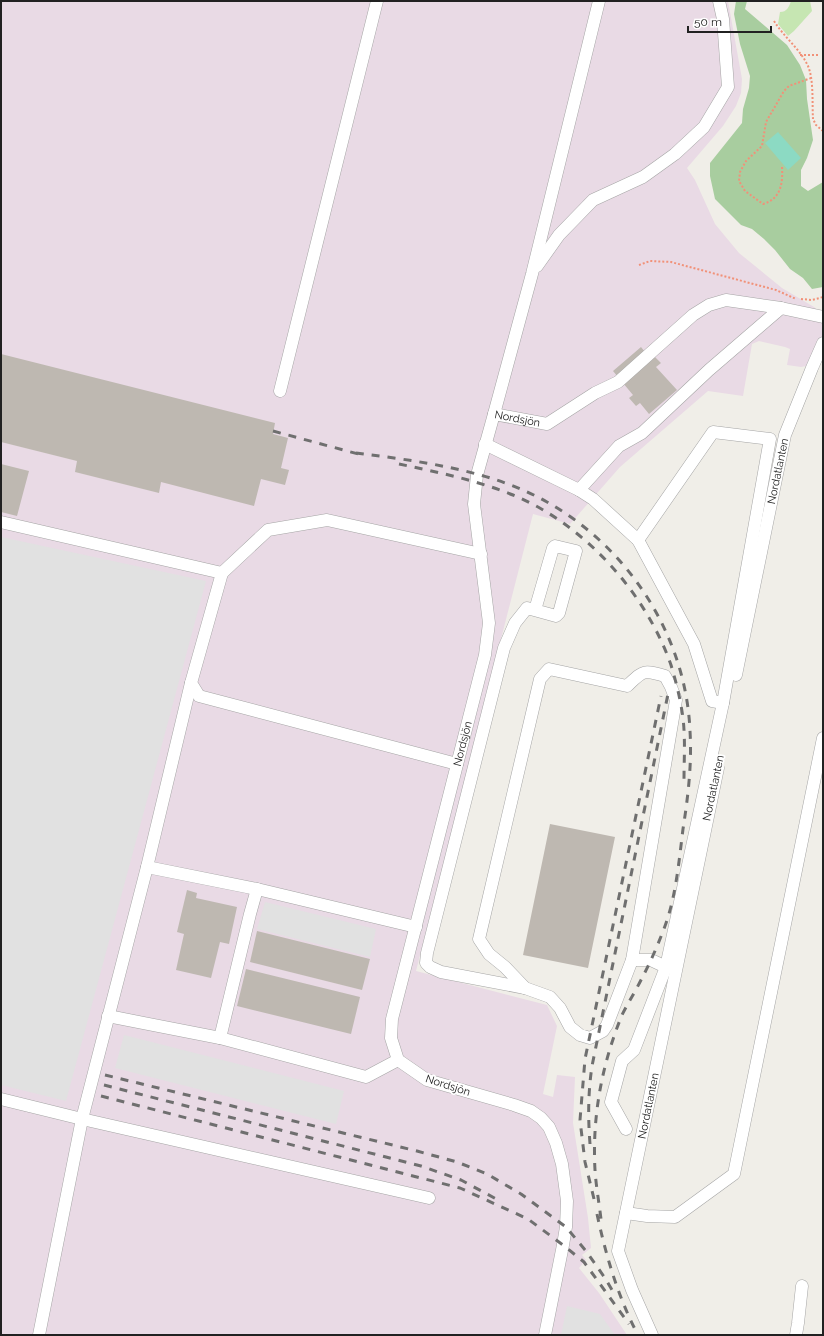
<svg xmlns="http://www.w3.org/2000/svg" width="824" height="1336" font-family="Raleway,sans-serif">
<rect width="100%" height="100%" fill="#f0eee8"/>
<path fill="#e9dae5" d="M1 1H728L742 79 741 93 736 106 723 126 687 168 695 180 715 224 739 253 782 288 814 307 823 315V341L820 363 801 367 787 365 790 349 785 347 759 341 752 344 743 396 708 391 620 467 570 524 533 514 416 971 547 1005 557 1026 543 1094 553 1097 557 1075 575 1077 573 1123 588 1218 591 1248 582 1255 586 1260 579 1268 599 1293 627 1335H1Z"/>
<path fill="#c6e6b2" d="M791 1H810L812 11 794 31 788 36 778 24 780 12C787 12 789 7 791 1Z"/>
<path fill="#a8cd9f" d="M736 1H747L745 9 787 45 800 65 806 80 807 99 813 140 807 158 801 170V186L808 191 823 182V287L812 289 803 278 790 269 775 250 764 239 752 229 741 225 715 199 710 176V163L742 123 743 109 749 88 750 76 740 44 734 14Z"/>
<path fill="#8cdac3" d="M778 132 801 158 788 170 765 143Z"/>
<path fill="#e1e1e1" d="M1 537 206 581 66 1101 1 1085Z
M265 902 376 929 370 957 257 929Z
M124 1035 344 1091 336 1124 115 1068Z
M567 1306 600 1314 615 1335H561Z"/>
<path fill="#beb8b1" d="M641 347 649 357 652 354 661 363 656 367 677 390 649 414 640 403 636 406 629 398 633 395 613 371Z
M1 354 275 423 273 434 288 438 281 468 289 470 285 485 261 479 254 506 161 482 159 493 75 472 77 461 1 442Z
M1 464 29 471 17 516 1 512Z
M550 824 615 837 588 968 523 955Z
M187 890 197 893 196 898 237 907 229 944 220 942 211 978 176 970 184 934 177 932Z
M257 931 370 959 362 990 250 962Z
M246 969 360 997 351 1034 237 1006Z"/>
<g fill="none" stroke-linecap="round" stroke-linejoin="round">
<g stroke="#a5a5a5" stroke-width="13">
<g id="minor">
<path d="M537 266 559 235 593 200 643 177 675 154 704 127 728 87 723 19 719 1"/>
<path d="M280 391 377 1"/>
<path d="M494 414 532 274 599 1"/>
<path d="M485 444 579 490"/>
<path d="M1 522 222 573 191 683 199 696 457 764"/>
<path d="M638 540 694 644 712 701 723 703"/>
<path d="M222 573 268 530 327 520 481 554"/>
<path d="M549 669 627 686C643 671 643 669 665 676L671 687 676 700 632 960 607 1025 603 1031 590 1038 580 1035 570 1027 560 1008 550 997 525 988 505 967 489 954 479 939 540 679Z"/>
<path id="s1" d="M736 675 785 435 812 368 823 343"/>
<path d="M147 867 257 889 250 914 220 1038"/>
<path d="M257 889 416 927"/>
<path d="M666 967 723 703 770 439 713 432 638 540 593 499 579 490 619 446 642 433 709 370 781 308"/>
<path d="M525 988 441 972 430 967 426 963 427 953 504 648 515 623 527 608 556 616 559 613 576 551 555 546 553 548 535 610"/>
<path d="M108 1016 220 1038 366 1077 398 1060"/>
<path d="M1 1099 82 1119 147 867 191 683"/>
<path d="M626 1129 611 1102 622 1061 634 1050 666 967 651 960H632"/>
<path d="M626 1213 647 1216 675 1217 734 1174 823 738"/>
<path d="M39 1335 82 1119 429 1198"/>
<path id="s2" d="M545 1335 563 1245 566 1227 567 1201 562 1164 556 1143 549 1127 541 1118 531 1111 514 1105 427 1080 398 1060 391 1038 392 1019 485 655 489 623 474 504 477 475 494 414 547 424 595 393 618 382 693 315 709 305 726 300 781 308 823 317"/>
<path id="s3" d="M652 1335 632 1290 618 1251 718 768"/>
<path d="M796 1335 798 1323 802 1286"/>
</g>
</g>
<path stroke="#f19178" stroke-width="2" stroke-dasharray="2 2" stroke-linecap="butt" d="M774 21C784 37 800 49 808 66 814 80 812 104 813 119L816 125 823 131
M800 55H818
M782 167C783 183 781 199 763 204L745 191 739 181 740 172 746 161 762 146 766 122 784 91 789 86 811 78
M639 265 650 261 671 262 776 290 796 299
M801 299 812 300 823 297"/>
<use href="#minor" stroke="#fff" stroke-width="12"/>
<path stroke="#6f6f6f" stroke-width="3" stroke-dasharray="8 8" stroke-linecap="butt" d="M273 431 362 455
M356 453C419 461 491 470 547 502 629 548 686 636 690 731 692 764 688 797 683 829 679 861 676 896 665 926 658 945 650 963 641 980 635 992 628 1003 622 1015 602 1064 592 1116 595 1170 596 1186 599 1202 601 1219
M399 464C437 472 476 480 513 495 584 524 646 593 671 665 677 685 683 709 684 730 685 747 684 763 684 779
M105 1075 417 1151 457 1162 487 1174 521 1194 566 1227 586 1251 605 1278 615 1295
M104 1085 421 1166 461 1180 500 1201
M101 1096 460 1188 528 1219 563 1245 584 1262 629 1324
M590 1144C588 1118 588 1093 592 1066L668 694
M594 1199 585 1162 580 1120 585 1059 661 696
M597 1214C606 1256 618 1297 638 1335"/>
</g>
<g text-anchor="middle" stroke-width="3.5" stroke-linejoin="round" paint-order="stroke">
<g font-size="11" fill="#212121" stroke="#fff">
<text dy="4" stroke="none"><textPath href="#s2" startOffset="1067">Nordsjön</textPath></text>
<text dy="4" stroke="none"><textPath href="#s1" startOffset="208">Nordatlanten</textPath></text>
<text dy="4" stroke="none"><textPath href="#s2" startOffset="707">Nordsjön</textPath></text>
<text transform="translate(713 788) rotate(-78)" y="4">Nordatlanten</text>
<text transform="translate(448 1085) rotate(18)" y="4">Nordsjön</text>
<text dy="4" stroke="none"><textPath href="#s3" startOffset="239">Nordatlanten</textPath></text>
</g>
</g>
<rect width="824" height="1336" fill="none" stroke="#212121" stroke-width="4"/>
<path d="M688 26v6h83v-6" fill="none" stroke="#212121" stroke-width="2"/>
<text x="694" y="26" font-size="12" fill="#212121" stroke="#ffffff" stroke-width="3" paint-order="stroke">50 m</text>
</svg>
